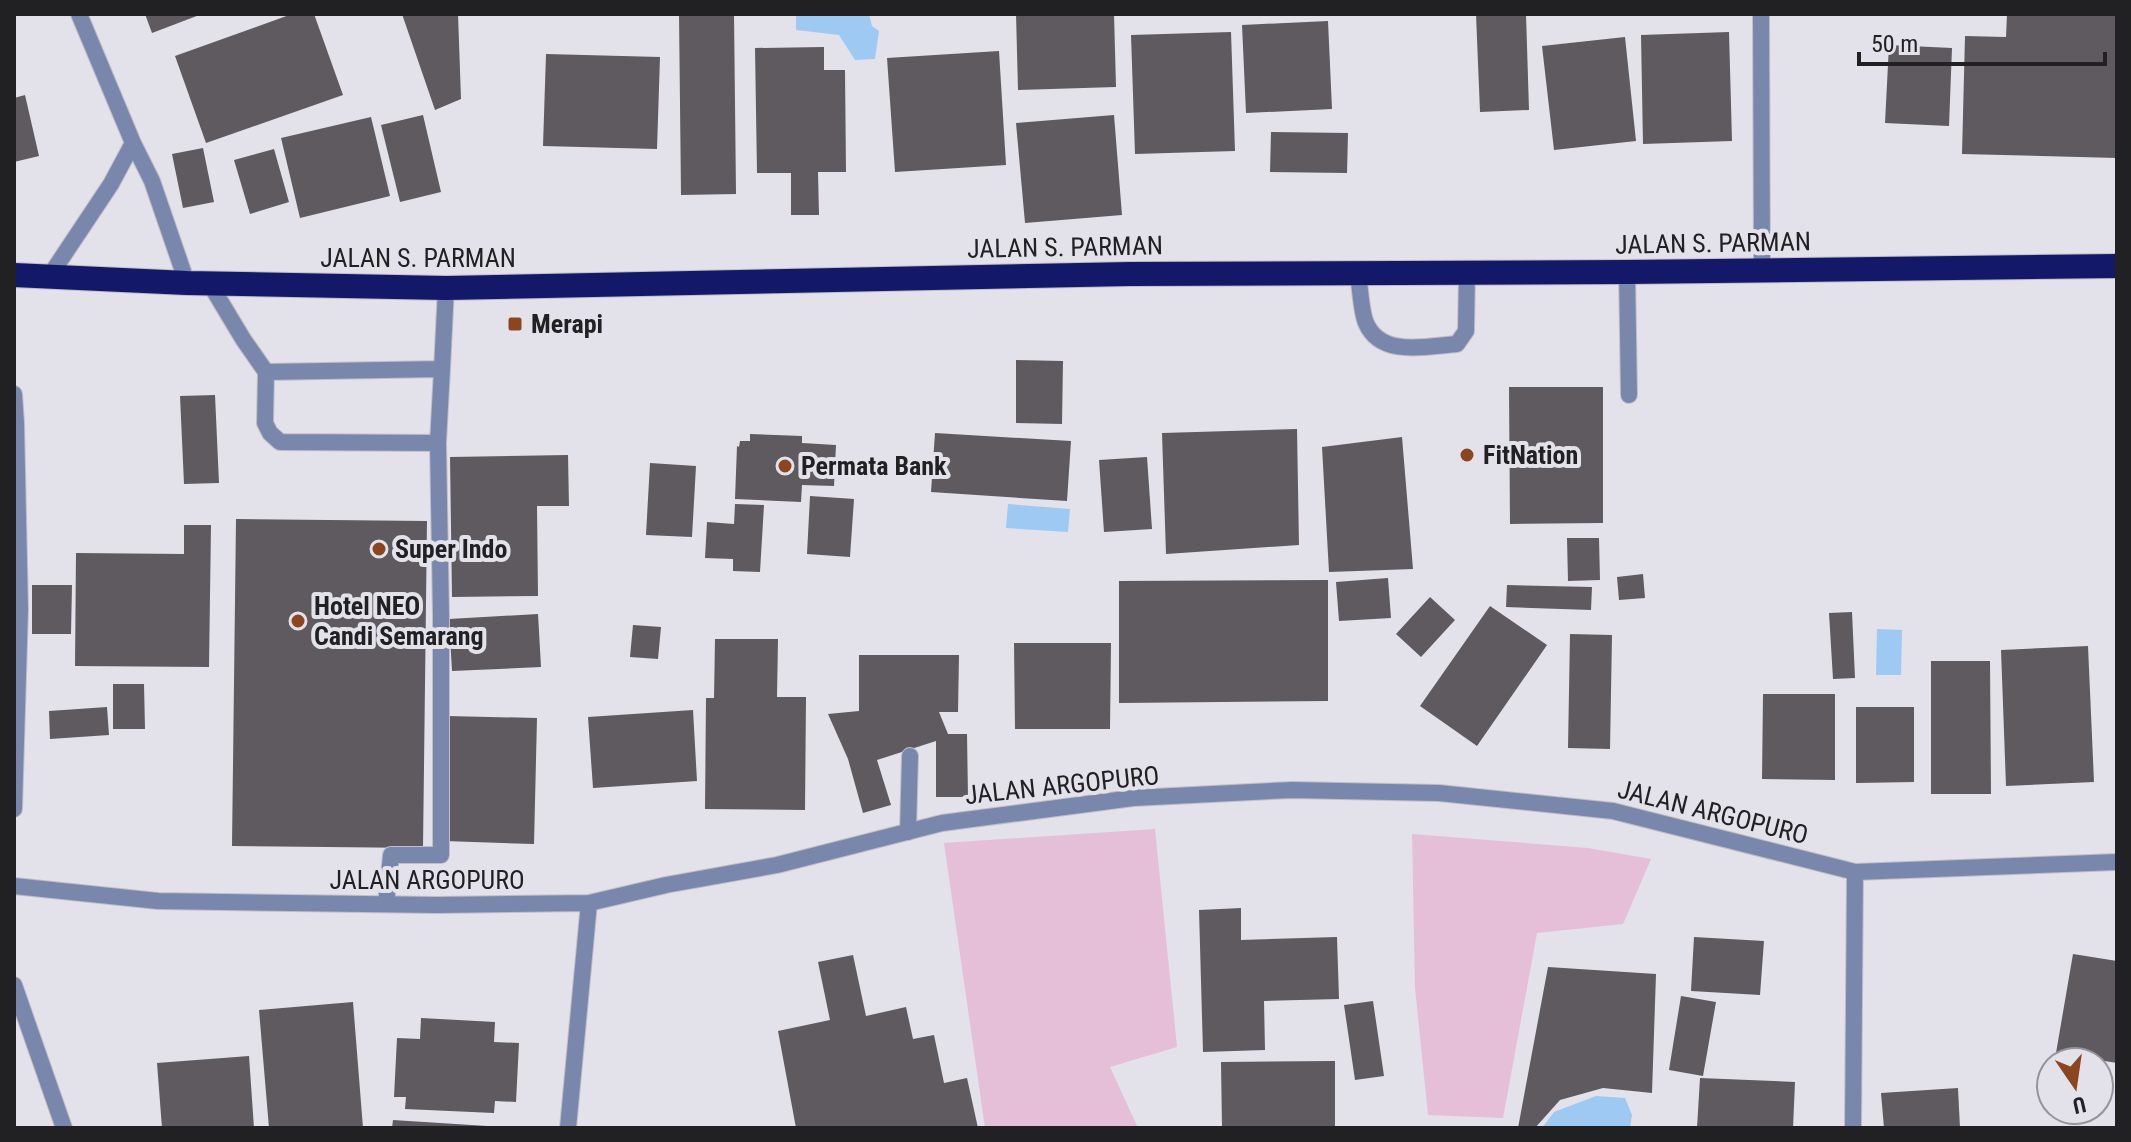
<svg xmlns="http://www.w3.org/2000/svg" width="2131" height="1142" font-family="'Roboto Condensed',sans-serif">
<rect width="100%" height="100%" fill="#e3e1ea"/>
<path fill="#e5bfd8" d="M1155 829 1177 1047 1110 1067 1138 1128H985L944 843Z
M1412 834 1588 848 1651 859 1623 924 1537 933 1503 1118 1428 1115 1415 988Z"/>
<path fill="#9ec9f3" d="M796 14H869L872 26 879 31 875 59 855 60 839 35 796 30Z
M1008 504 1070 509 1068 532 1006 528Z
M1877 629 1902 630 1901 675H1876Z
M1596 1096 1625 1098 1632 1115 1630 1128H1542L1554 1112Z"/>
<path fill="#5e5a60" d="M145 14H202L152 33Z
M292 14H314L343 95 206 143 175 56Z
M402 14H458L461 99 435 110Z
M679 14H734L736 194 681 195Z
M1016 14H1114L1116 87 1018 90Z
M1476 14H1526L1529 110 1480 112Z
M2007 14H2117V158L1962 154 1965 36 2006 37Z
M1328 21 1332 109 1246 113 1242 25Z
M1231 32 1235 151 1135 154 1131 35Z
M1729 32 1732 141 1643 144 1641 35Z
M1625 37 1636 141 1554 150 1542 46Z
M1889 45 1952 48 1949 126 1885 123Z
M824 47V70H845L846 172H818L819 215H791V173H757L755 48Z
M999 51 1006 165 895 172 887 58Z
M546 54 660 57 657 149 543 146Z
M25 95 39 156 14 162V98Z
M423 115 441 192 400 202 381 125Z
M1114 115 1122 215 1025 223 1016 123Z
M371 117 390 196 300 218 281 138Z
M1271 132 1348 133 1347 173 1270 172Z
M203 148 214 202 183 208 172 154Z
M274 149 289 202 250 214 234 160Z
M1016 360 1063 361 1062 424 1016 423Z
M1509 387H1603V523L1510 524Z
M215 395 219 483 184 484 180 396Z
M1297 429 1299 545 1166 554 1162 433Z
M935 433 1071 441 1067 501 931 492Z
M750 434 802 436V443L836 445 834 486 802 485 801 502 735 499 737 446 739 447 740 441H750Z
M1402 437 1413 569 1329 572 1322 447Z
M568 455 569 506H537L538 596 452 597 450 457Z
M1147 457 1152 529 1104 532 1099 460Z
M650 463 696 466 692 537 646 535Z
M810 496 854 499 850 557 807 554Z
M735 504 764 505 760 572 733 571V559L705 558 707 522 734 524Z
M236 519 427 521 423 848 232 846Z
M184 525H211L209 667 75 666 76 553 184 554Z
M1567 538H1599L1600 580 1568 581Z
M1643 574 1645 598 1619 600 1617 577Z
M1388 578 1391 618 1339 621 1336 582Z
M1328 580V701L1119 703V581Z
M32 585H72L71 634H32Z
M1507 585 1592 587 1591 610 1506 607Z
M1430 597 1455 620 1421 657 1396 634Z
M1490 606 1547 645 1477 746 1420 706Z
M1852 612 1855 678 1833 679 1829 613Z
M538 614 541 667 452 671 449 619Z
M633 625 661 627 658 659 630 657Z
M1570 634 1612 635 1610 749 1568 748Z
M715 639H778L777 697H806L805 810 705 809 706 698H714Z
M1014 643H1111L1110 729H1015Z
M2088 646 2094 782 2006 786 2001 650Z
M859 655H959L958 712H939L948 734H967L968 797H936V741L877 760 891 805 863 813 848 759 828 714 859 711Z
M1931 661H1990L1991 794H1931Z
M113 684H144L145 729H113Z
M1763 694H1835V780L1762 779Z
M107 707 109 735 50 739 49 711Z
M1856 707H1914V782L1856 783Z
M693 710 697 781 593 788 588 717Z
M447 716 537 718 534 844 444 841Z
M1241 908V940L1337 937 1339 999 1264 1001 1265 1050 1203 1052 1199 910Z
M1694 937 1764 941 1760 995 1691 991Z
M2073 954 2117 961V1063L2056 1053Z
M853 955 866 1016 906 1007 913 1039 934 1035 944 1083 967 1078 978 1128H796L778 1031 830 1020 818 962Z
M1548 967 1656 974 1652 1093 1603 1088 1560 1100 1535 1128H1518Z
M1681 996 1716 1002 1703 1076 1669 1070Z
M1373 1001 1384 1076 1355 1080 1344 1005Z
M353 1002 363 1128H269L259 1010Z
M421 1018 495 1022 494 1042 519 1043 516 1102 495 1101 494 1113 405 1109 406 1097H394L397 1038 420 1039Z
M249 1056 254 1128H162L157 1063Z
M1335 1061V1128H1222L1221 1062Z
M1700 1078 1795 1082 1793 1128H1697Z
M1958 1088 1960 1128H1884L1881 1093Z
M393 1120 487 1126V1128H392Z"/>
<g fill="none" stroke-linecap="round" stroke-linejoin="round">
<g stroke="#c0bec6" stroke-width="18">
<path id="lane" d="M1761 14 1762 270
M1627 272 1629 395
M1358 273C1360 286 1361 312 1366 323 1381 358 1427 346 1457 344L1466 331 1467 273
M210 284 243 339 266 372 442 369 446 288
M266 372 265 423 270 433 280 442 438 443
M908 832 910 756
M386 904 391 855H441V615L438 443 442 369"/>
</g>
<g stroke="#c0bec6" stroke-width="18">
<path id="street" d="M79 14 133 143 152 181 187 283
M49 277 111 184 133 143
M14 394 16 423 20 609 14 809
M14 886 158 901 437 905 589 903 666 885 777 865 942 823 1133 798 1292 790 1439 793 1613 811 1855 872 2117 862
M14 985 64 1128
M568 1128 589 903
M1853 1128 1855 872"/>
</g>
<g stroke="#c0bec6" stroke-width="26">
<path id="highway" d="M14 275 187 283 446 288 1130 274 1627 272 2117 266"/>
</g>
<use href="#lane" stroke="#7a87ad" stroke-width="16"/>
<use href="#street" stroke="#7a87ad" stroke-width="16"/>
<use href="#highway" stroke="#131968" stroke-width="24"/>
</g>
<g fill="#8c461f" stroke="#e3e1ea" stroke-width="3">
<rect x="507" y="316" width="16" height="16" rx="4"/>
<circle cx="1467" cy="455" r="8"/>
<circle cx="785" cy="466" r="8"/>
<circle cx="379" cy="549" r="8"/>
<circle cx="298" cy="621" r="8"/>
</g>
<g text-anchor="middle" stroke-width="8" stroke-linejoin="round" paint-order="stroke">
<g font-size="26" fill="#212124" stroke="#e3e1ea">
<text transform="translate(1713 243) rotate(-1)" y="9">JALAN S. PARMAN</text>
<text transform="translate(1065 247) rotate(-1)" y="9">JALAN S. PARMAN</text>
<text x="418" y="267">JALAN S. PARMAN</text>
<text transform="translate(1062 785) rotate(-6)" y="9">JALAN ARGOPURO</text>
<text transform="translate(1713 812) rotate(14)" y="9">JALAN ARGOPURO</text>
<text x="427" y="889">JALAN ARGOPURO</text>
</g>
<g font-size="26" font-weight="bold" fill="#212124" stroke="#e3e1ea" text-anchor="start">
<text x="531" y="333">Merapi</text>
<text x="1483" y="464">FitNation</text>
<text x="801" y="475">Permata Bank</text>
<text x="395" y="558">Super Indo</text>
<text x="314" y="615">Hotel NEO<tspan x="314" dy="30">Candi Semarang</tspan></text>
</g>
</g>
<rect width="2131" height="1142" fill="none" stroke="#212124" stroke-width="32"/>
<g transform="translate(2075 1086) rotate(167)"><circle r="38" fill="#e3e1ea" stroke="#95949b" stroke-width="2"/>
<path d="M0-6L14 30L0 20L-14 30Z" fill="#8c461f"/>
<text y="-12" font-size="22" font-weight="bold" text-anchor="middle" fill="#212124">U</text>
</g>
<path d="M1859 52v12h246v-12" fill="none" stroke="#212124" stroke-width="4"/>
<text x="1871" y="52" font-size="24" fill="#212124" stroke="#e3e1ea" stroke-width="6" paint-order="stroke">50 m</text>
</svg>
